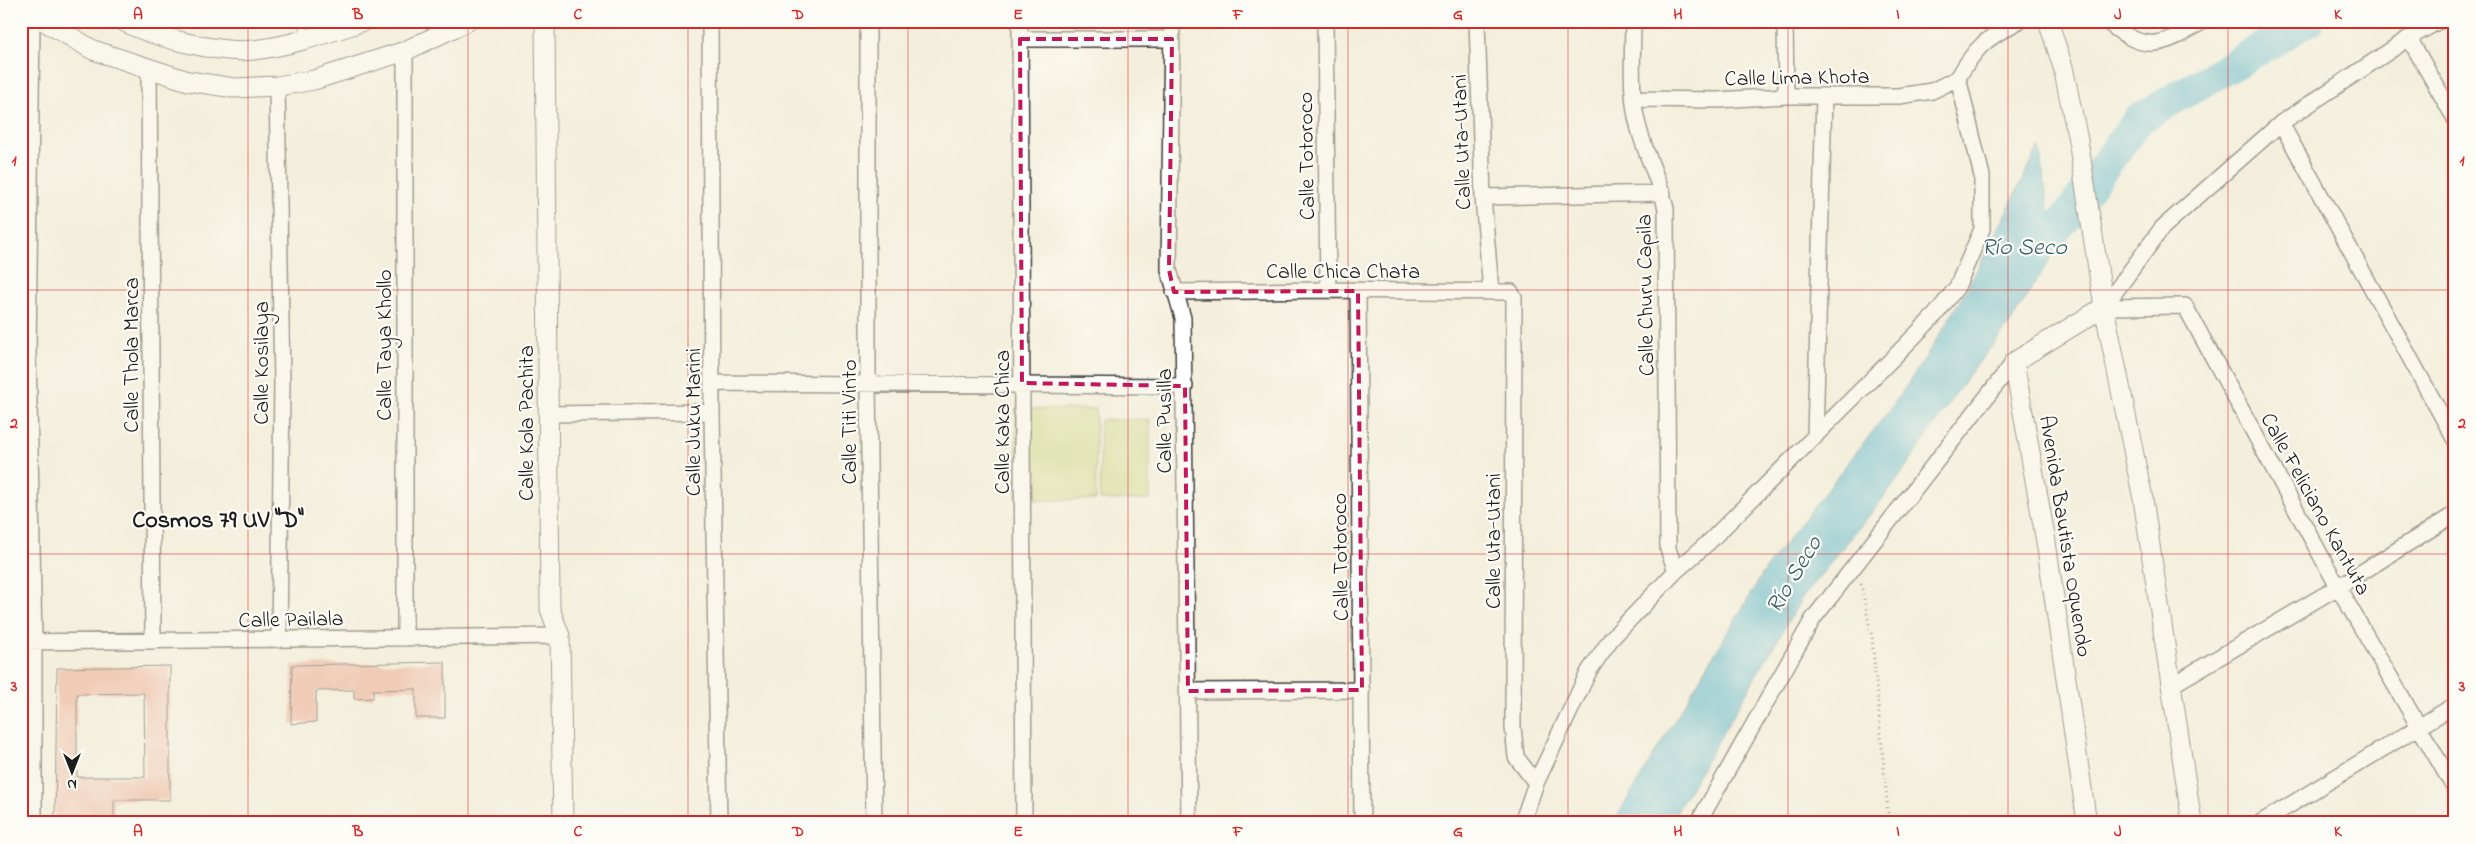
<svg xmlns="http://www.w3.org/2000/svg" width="2476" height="844" font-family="'Indie Flower',sans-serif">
<rect width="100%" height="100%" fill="#fdfcf7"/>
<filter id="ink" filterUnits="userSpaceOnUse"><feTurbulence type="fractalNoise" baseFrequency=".02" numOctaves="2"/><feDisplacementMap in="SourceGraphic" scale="10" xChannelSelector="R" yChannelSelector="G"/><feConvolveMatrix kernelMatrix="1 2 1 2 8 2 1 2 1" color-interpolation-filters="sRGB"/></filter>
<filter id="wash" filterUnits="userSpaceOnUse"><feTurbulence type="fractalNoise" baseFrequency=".0096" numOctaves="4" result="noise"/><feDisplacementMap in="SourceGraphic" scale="20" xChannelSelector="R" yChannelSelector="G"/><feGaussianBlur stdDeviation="1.12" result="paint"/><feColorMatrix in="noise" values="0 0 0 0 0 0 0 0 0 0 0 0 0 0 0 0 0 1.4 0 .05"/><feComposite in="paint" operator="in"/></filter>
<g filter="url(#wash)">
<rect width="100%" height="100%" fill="#f4efdc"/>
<path fill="#c5d476" stroke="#707849" d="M1016 409H1096V500H1016Z
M1150 419V500H1100V420Z"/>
<path fill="#4fb3ce" stroke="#366875" d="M2039 147 2055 251 2010 324 1967 377 1894 485 1802 598 1670 823H1613L1768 565 1894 404 1927 355 1967 289Z"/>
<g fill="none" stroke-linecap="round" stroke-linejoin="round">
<path stroke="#4fb3ce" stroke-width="32" d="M2022 265 2066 218 2139 119 2308 21"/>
</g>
<g id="blocks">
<path fill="#eca28b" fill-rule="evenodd" d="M445 662V718H416V689L373 690V698L354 699V690L316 691V722L291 724 292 665Z
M170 666V800H114V823H55L57 668ZM144 693 145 777H77V694Z"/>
</g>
</g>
<g filter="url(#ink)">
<use href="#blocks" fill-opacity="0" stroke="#3c3c39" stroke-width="1"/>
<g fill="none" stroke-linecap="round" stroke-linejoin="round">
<g stroke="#3c3c39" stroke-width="10">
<path id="service" d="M303 39 304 21"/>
</g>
<g stroke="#3c3c39" stroke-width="18">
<path id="minor" d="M32 21 28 354 34 642V823
M710 21 712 412 719 823
M868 21V385L874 823
M1020 21 1024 823
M1172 21 1169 270 1183 318 1189 823
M1325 21 1328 290
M1477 21 1483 197 1491 291
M1633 21C1633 56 1629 95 1639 129 1646 156 1660 181 1666 209L1668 549 1676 571
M1785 21 1786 96
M2106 21C2147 54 2161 47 2203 21
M2409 38 2455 119
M1020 39H1172
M405 51V638
M149 69 153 641
M277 86 282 383 279 640
M1634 99 1717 100 1786 96H1899L1932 91 1958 78
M2281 123 2455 440
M1483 197 1663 193
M1358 291 1362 823
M1174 292 1328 290 1511 292 1514 298 1513 727 1516 757 1536 783
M2104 307 2185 306 2338 587 2455 789
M2104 307 2162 228 2281 123 2409 38 2439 21
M713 383 1185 386
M549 414 712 412
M1815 437 1824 96
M21 642 560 636
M2172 685 2338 587 2455 514
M1188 691 1362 690
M1522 823 1536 783 1589 671 1611 639 1676 571 1709 542 1891 360 1935 315 1957 287 1982 229V176L1958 78C1976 46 1987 38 2019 21
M1698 823 1813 619 2014 362
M2260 823 2455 705"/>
</g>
<g stroke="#3c3c39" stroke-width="21">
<path id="tertiary" d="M44 21 93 50 188 81 234 88 277 86 314 80 405 51 468 21
M123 21C153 37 220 54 253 50 291 46 327 33 364 21
M545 21 550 609 560 636 563 823
M2048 21 2063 67 2078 140 2104 307 2143 499 2192 823
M2087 823 2046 542 2014 362 2104 307"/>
</g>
<path stroke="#3c3c39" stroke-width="3" stroke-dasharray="1 4" stroke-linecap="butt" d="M1861 584 1872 638 1889 823"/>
<use href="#service" stroke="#fff" stroke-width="8"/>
<use href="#minor" stroke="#fff" stroke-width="15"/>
<use href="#tertiary" stroke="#fff" stroke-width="19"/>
</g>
</g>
<path d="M0 0H2476V844H0ZM1020 39H1172L1169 270 1174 292 1358 291 1362 690 1188 691 1185 386 1022 383Z" fill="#f4efdc" fill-opacity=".55" fill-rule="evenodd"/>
<path fill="none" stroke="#c2185b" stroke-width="4" stroke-dasharray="10 6" stroke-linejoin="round" d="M1020 39H1172L1169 270 1174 292 1358 291 1362 690 1188 691 1185 386 1022 383Z"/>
<path fill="none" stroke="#d62828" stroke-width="1" stroke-opacity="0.55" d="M248 21V823M468 21V823M688 21V823M908 21V823M1128 21V823M1348 21V823M1568 21V823M1788 21V823M2008 21V823M2228 21V823M21 290H2455M21 554H2455"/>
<g text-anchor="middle" stroke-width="4.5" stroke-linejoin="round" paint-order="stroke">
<g font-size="22" fill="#1c1c1c" stroke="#fdfcf7">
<text transform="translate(1797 76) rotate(-1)" y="8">Calle Lima Khota</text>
<text transform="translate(1460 142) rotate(-92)" y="8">Calle Uta-Utani</text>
<text transform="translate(1305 156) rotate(-91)" y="8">Calle Totoroco</text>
<text x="1343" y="278">Calle Chica Chata</text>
<text transform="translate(1644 295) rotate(-91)" y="8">Calle Churu Capila</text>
<text transform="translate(383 345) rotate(-90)" y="8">Calle Taya Khollo</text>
<text transform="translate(130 355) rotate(-90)" y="8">Calle Thola Marca</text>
<text transform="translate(260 363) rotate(-90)" y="8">Calle Kosilaya</text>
<text transform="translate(1163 421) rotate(-90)" y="8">Calle Pusilla</text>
<text transform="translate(692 422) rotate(-90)" y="8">Calle Juku Marini</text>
<text transform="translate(848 422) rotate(-90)" y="8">Calle Titi Vinto</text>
<text transform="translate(1001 422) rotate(-90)" y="8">Calle Kaka Chica</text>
<text transform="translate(525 423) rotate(-90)" y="8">Calle Kola Pachita</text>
<text transform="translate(2317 503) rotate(61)" y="8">Calle Feliciano Kantuta</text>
<text transform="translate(2067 536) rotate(81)" y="8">Avenida Bautista Oquendo</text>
<text transform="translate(1492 541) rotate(-90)" y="8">Calle Uta-Utani</text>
<text transform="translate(1339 557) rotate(-91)" y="8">Calle Totoroco</text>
<text transform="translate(291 618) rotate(-1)" y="8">Calle Pailala</text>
</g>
<g font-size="24" font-style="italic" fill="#33606c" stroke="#fdfcf7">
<text x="2024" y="254">Río Seco</text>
<text transform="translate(1793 574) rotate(-59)" y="8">Río Seco</text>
</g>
<g font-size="24" font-weight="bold" fill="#1c1c1c" stroke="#fdfcf7">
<text x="218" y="527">Cosmos 79 UV "D"</text>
</g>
</g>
<rect width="2476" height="844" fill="none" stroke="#fdfcf7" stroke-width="55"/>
<g transform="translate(72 772) rotate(180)" stroke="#fdfcf7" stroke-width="4" paint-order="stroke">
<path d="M0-4L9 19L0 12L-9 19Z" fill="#1c1c1c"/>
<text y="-8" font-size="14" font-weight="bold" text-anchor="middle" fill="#1c1c1c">N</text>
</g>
<rect x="28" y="28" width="2420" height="788" fill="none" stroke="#d62828" stroke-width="2"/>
<g font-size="16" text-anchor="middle" font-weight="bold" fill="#d62828">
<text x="138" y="19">A</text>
<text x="358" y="19">B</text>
<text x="578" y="19">C</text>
<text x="798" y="19">D</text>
<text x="1018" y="19">E</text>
<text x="1238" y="19">F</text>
<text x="1458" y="19">G</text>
<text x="1678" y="19">H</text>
<text x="1898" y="19">I</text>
<text x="2118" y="19">J</text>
<text x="2338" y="19">K</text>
<text x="14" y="165">1</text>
<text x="2462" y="165">1</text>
<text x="14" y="428">2</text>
<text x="2462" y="428">2</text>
<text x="14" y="691">3</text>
<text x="2462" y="691">3</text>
<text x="138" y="836">A</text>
<text x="358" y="836">B</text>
<text x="578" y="836">C</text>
<text x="798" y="836">D</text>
<text x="1018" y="836">E</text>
<text x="1238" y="836">F</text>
<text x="1458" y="836">G</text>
<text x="1678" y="836">H</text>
<text x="1898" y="836">I</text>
<text x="2118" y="836">J</text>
<text x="2338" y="836">K</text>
</g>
</svg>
